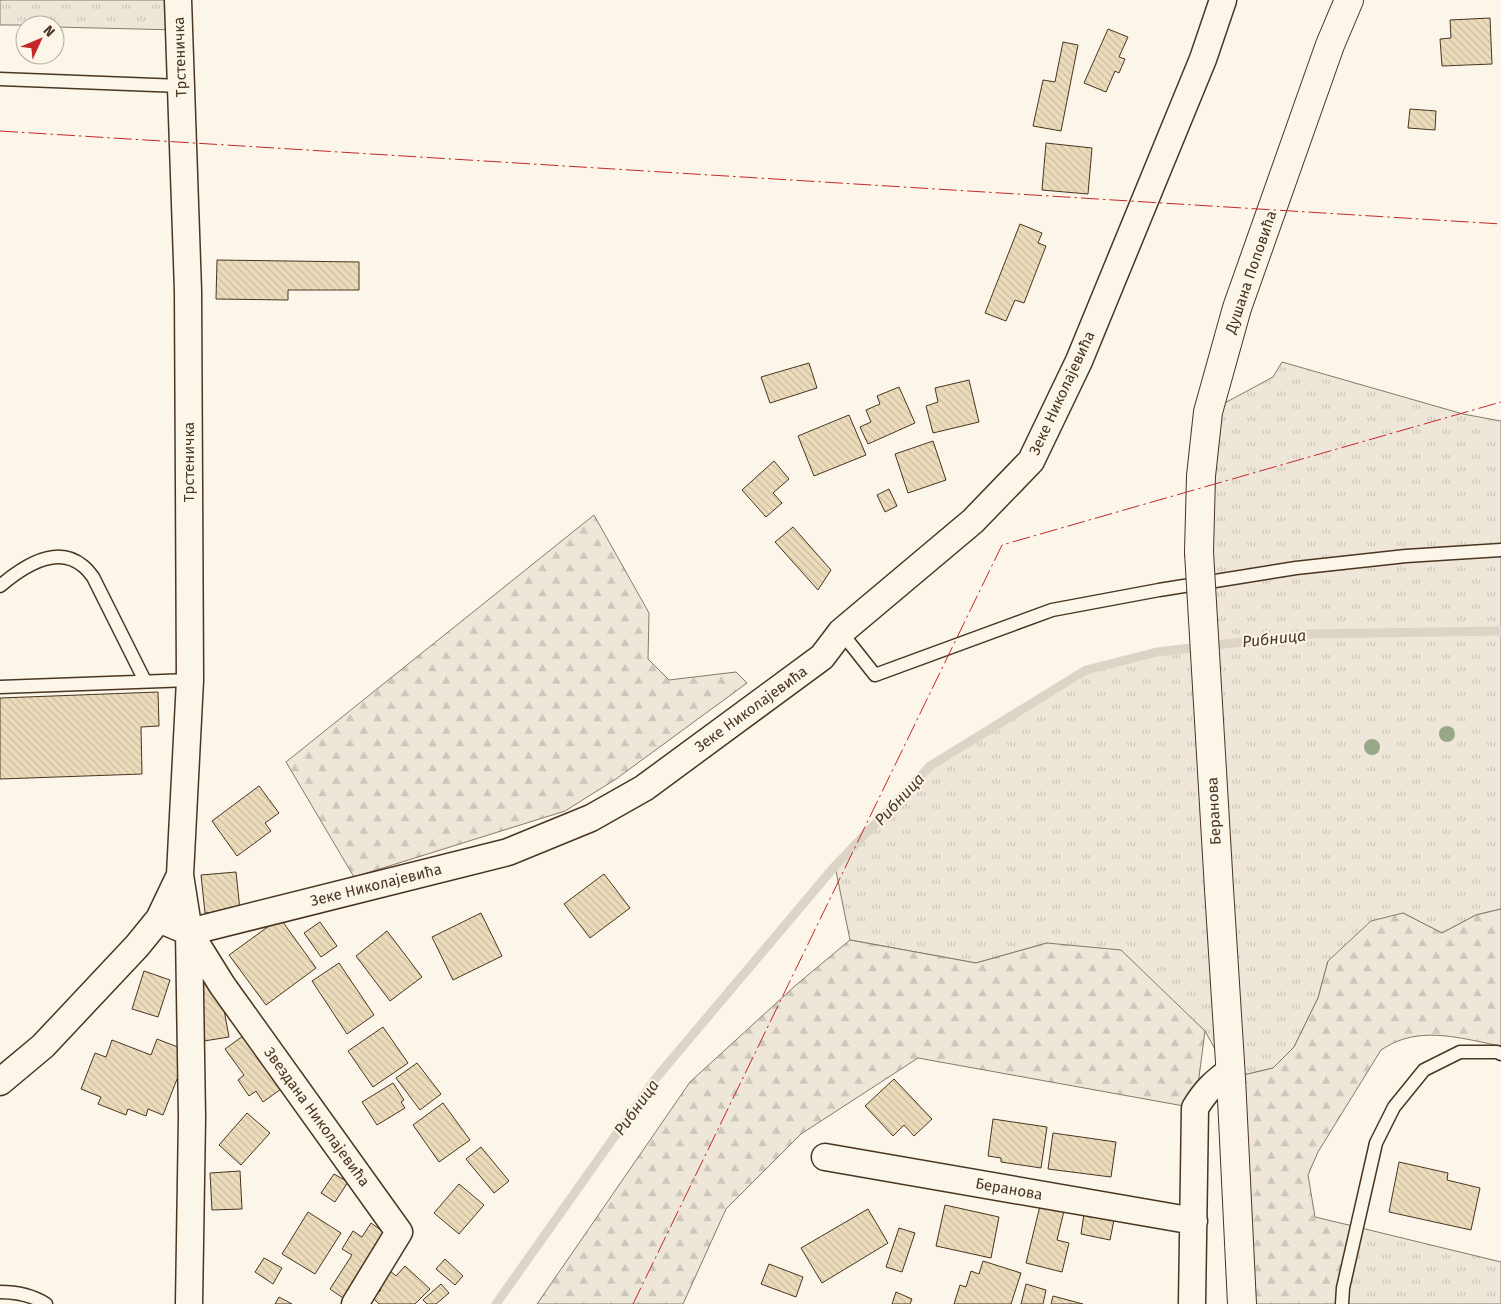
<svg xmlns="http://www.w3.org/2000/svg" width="1501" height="1304" font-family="'Fira Sans',sans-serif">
<defs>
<pattern id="grass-tufts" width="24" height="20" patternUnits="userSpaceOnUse" patternTransform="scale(1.25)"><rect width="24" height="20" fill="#ede6d9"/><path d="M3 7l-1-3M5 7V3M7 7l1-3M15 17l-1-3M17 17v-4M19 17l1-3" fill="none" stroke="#cdc6ba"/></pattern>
<pattern id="forest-firs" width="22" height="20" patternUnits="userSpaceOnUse" patternTransform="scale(1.25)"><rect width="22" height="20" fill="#ede6d9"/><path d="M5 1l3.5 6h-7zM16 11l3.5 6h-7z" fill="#cdc6ba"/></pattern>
<pattern id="building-back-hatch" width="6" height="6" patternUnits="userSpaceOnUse" patternTransform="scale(1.25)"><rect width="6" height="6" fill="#ecdcbc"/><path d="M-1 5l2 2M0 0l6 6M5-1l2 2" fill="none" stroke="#ccbda1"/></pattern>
</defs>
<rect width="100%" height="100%" fill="#fbf6e9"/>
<path fill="url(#grass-tufts)" stroke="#887966" d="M0 0H178L179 30 55 27V25H0Z
M1282 362 1463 414 1501 421V909L1476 915 1442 933 1403 913 1328 961 1318 998 1294 1047 1273 1068 1231 1078 1205 1031 1047 943 976 963 850 940 835 866 930 766 1086 670 1157 652 1214 645 1208 412 1273 377Z
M1357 1227 1501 1262V1304H1342Z"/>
<path fill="url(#forest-firs)" stroke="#887966" d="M594 515 649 613 648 659 669 680 736 672 747 683 616 779 565 811 354 877 286 762Z
M1501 909V1046C1468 1040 1431 1028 1398 1041 1392 1043 1386 1047 1381 1050L1318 1152 1308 1175 1315 1217 1357 1227 1342 1304H1242L1231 1078 1273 1068 1294 1047 1318 998 1328 961 1371 921 1403 913 1442 933 1476 915Z
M850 940 976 963 1047 943 1121 950 1205 1031 1195 1108 918 1058 801 1134 726 1209 683 1304H537L690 1082 796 985Z"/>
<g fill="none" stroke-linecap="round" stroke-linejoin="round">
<path stroke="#dcd4c6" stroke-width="9" d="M496 1304 656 1078 835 866 930 766 1086 670 1157 652 1311 634 1501 631"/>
</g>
<path fill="url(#building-back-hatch)" stroke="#4a3520" d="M1490 18 1492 64 1442 66 1440 39 1451 38 1450 20Z
M1108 29 1128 37 1119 57 1125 59 1119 73 1115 71 1106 92 1084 83Z
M1063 42 1078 45 1061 131 1033 126 1043 80 1055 82Z
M1410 109 1436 111 1435 130 1408 128Z
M1046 143 1092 148 1088 194 1042 190Z
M1020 224 1042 233 1038 243 1046 246 1024 303 1015 300 1006 321 985 313Z
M217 260 359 262V290H288V300L216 299Z
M809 363 817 388 770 403 761 377Z
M969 380 979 422 933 433 926 406 938 402 935 388Z
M899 387 915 423 868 444 860 427 871 422 866 410 880 404 877 396Z
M849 415 866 455 814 476 798 436Z
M933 441 946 480 908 493 895 454Z
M774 461 789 479 773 493 782 503 766 517 742 490Z
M889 489 897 506 885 512 877 495Z
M793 527 831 570 818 590 775 542Z
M158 692 159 726 141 727 142 774 0 779V698Z
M259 786 279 813 265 823 271 831 237 856 212 821Z
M236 872 240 910 205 913 201 875Z
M604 874 630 908 590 938 564 904Z
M481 913 502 956 453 980 432 937Z
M280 918 316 968 266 1005 229 955Z
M320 922 337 946 321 957 304 933Z
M387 931 422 977 390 1001 356 956Z
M339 963 374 1015 347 1034 312 981Z
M144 971 170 980 158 1017 132 1009Z
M207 981 222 999 229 1037 204 1041 194 983Z
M383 1027 408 1063 373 1087 348 1051Z
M243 1036 281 1089 263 1102 256 1091 249 1096 238 1080 244 1075 225 1049Z
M157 1039 188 1051 163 1115 148 1109 146 1116 128 1109 126 1115 98 1104 101 1097 81 1089 95 1053 106 1057 112 1040 151 1055Z
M417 1063 441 1094 420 1110 396 1078Z
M894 1079 932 1119 914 1136 904 1125 893 1136 865 1106Z
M393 1083 404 1100 401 1102 405 1108 377 1125 362 1102Z
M443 1103 470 1140 439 1162 413 1125Z
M247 1113 270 1133 241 1165 219 1145Z
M993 1119 1047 1127 1041 1168 1001 1162V1158L988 1156Z
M1053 1133 1116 1142 1111 1177 1048 1169Z
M481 1147 509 1181 494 1193 466 1159Z
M1399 1162 1448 1173 1447 1180 1480 1188 1471 1230 1389 1212Z
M240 1171 242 1209 212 1210 210 1173Z
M334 1174 348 1182 335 1202 321 1193Z
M459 1184 484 1205 459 1234 434 1213Z
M945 1205 999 1217 991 1258 936 1246Z
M1040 1206 1064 1211 1057 1240 1069 1243 1062 1272 1026 1263Z
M868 1209 888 1243 822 1283 801 1248Z
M308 1212 341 1233 315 1274 282 1254Z
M1084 1214 1114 1220 1110 1240 1081 1234Z
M371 1223 385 1233 343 1298 330 1289 352 1255 342 1249 353 1231 362 1237Z
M899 1228 915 1233 902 1272 886 1267Z
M264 1258 282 1268 273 1284 255 1272Z
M445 1259 463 1276 455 1285 436 1269Z
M983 1261 1021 1273 1011 1304H954L960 1285 966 1287 971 1271 979 1274Z
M769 1264 803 1277 796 1297 761 1284Z
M405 1266 430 1289 415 1304H379L373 1298 381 1290 376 1285 390 1271 396 1276Z
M441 1284 449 1293 436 1304H427L423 1300Z
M1026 1284 1046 1290 1043 1304H1021Z
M896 1292 912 1299 910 1304H892Z
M1053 1296 1083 1304H1051Z
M279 1297 292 1304H275Z"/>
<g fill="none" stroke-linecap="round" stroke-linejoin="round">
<g stroke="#4a3520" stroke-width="15">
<path id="lane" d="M0 79 181 86
M0 586C21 568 56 543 83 566 87 569 90 573 93 577L145 681
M841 632 875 675 1052 610 1159 590 1296 568 1406 556 1501 550
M0 687 190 680
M0 1292C16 1292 32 1295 46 1304
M1342 1304 1343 1288 1376 1143 1394 1107 1424 1070 1460 1052H1497L1501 1054"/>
</g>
<g stroke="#4a3520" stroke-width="29">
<path id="street" d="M180 875 189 932 192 1117 189 1304
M159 919 189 932 508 852 591 818 644 788 822 657 841 632 973 521 1031 461 1079 361 1203 59 1223 0
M189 932 222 985 399 1232 355 1304
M0 1082 43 1046 137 946 159 919 180 875 190 680 188 291 178 0
M825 1157 1194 1221
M1192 1304 1195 1108C1206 1090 1214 1083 1230 1071"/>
</g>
<g stroke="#4a3520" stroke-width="30">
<path id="secondary" d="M1199 552 1201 476 1208 412 1237 308 1330 45 1349 0
M1219 889 1231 1078 1242 1304"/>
</g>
<use href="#lane" stroke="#fbf6e9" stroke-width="12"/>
<use href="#street" stroke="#fbf6e9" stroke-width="26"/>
<use href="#secondary" stroke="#fbf6e9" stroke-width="28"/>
<g stroke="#4a3520" stroke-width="30" stroke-linecap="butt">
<path id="secondary-bridge" d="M1199 552 1219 889"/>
</g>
<use href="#secondary-bridge" stroke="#fbf6e9" stroke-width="28"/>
<path stroke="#c62828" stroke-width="1" stroke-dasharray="18 4 2.5 4" stroke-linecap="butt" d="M0 131 1501 224
M633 1304 1002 545 1501 402"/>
</g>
<g fill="#96a887">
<circle cx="1447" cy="734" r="8"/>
<circle cx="1372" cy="747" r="8"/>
</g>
<g text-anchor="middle" stroke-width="4" stroke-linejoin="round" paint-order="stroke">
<g font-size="15" fill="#4a3520" stroke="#fbf6e9">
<text transform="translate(180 57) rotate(-92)" y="5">Трстеничка</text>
<text transform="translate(1251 272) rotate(-71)" y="5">Душана Поповића</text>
<text transform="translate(1062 393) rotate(-65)" y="5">Зеке Николајевића</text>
<text transform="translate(189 462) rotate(-90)" y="5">Трстеничка</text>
<text transform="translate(751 709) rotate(-36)" y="5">Зеке Николајевића</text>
<text transform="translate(1214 811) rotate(-93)" y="5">Беранова</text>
<text transform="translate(376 885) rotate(-14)" y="5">Зеке Николајевића</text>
<text transform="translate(317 1117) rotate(54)" y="5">Звездана Николајевића</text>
<text transform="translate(1009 1189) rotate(10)" y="5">Беранова</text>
</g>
<g font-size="16" font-style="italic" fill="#4a3520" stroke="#fbf6e9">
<text transform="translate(1274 638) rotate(-6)" y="6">Рибница</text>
<text transform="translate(899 799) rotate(-47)" y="6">Рибница</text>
<text transform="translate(636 1107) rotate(-54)" y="6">Рибница</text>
</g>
</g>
<g transform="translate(40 40) rotate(46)"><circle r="24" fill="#fbf6e9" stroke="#b4a999"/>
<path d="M0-4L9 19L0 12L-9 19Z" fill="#c62828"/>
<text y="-8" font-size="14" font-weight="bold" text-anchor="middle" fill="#4a3520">N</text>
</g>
</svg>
